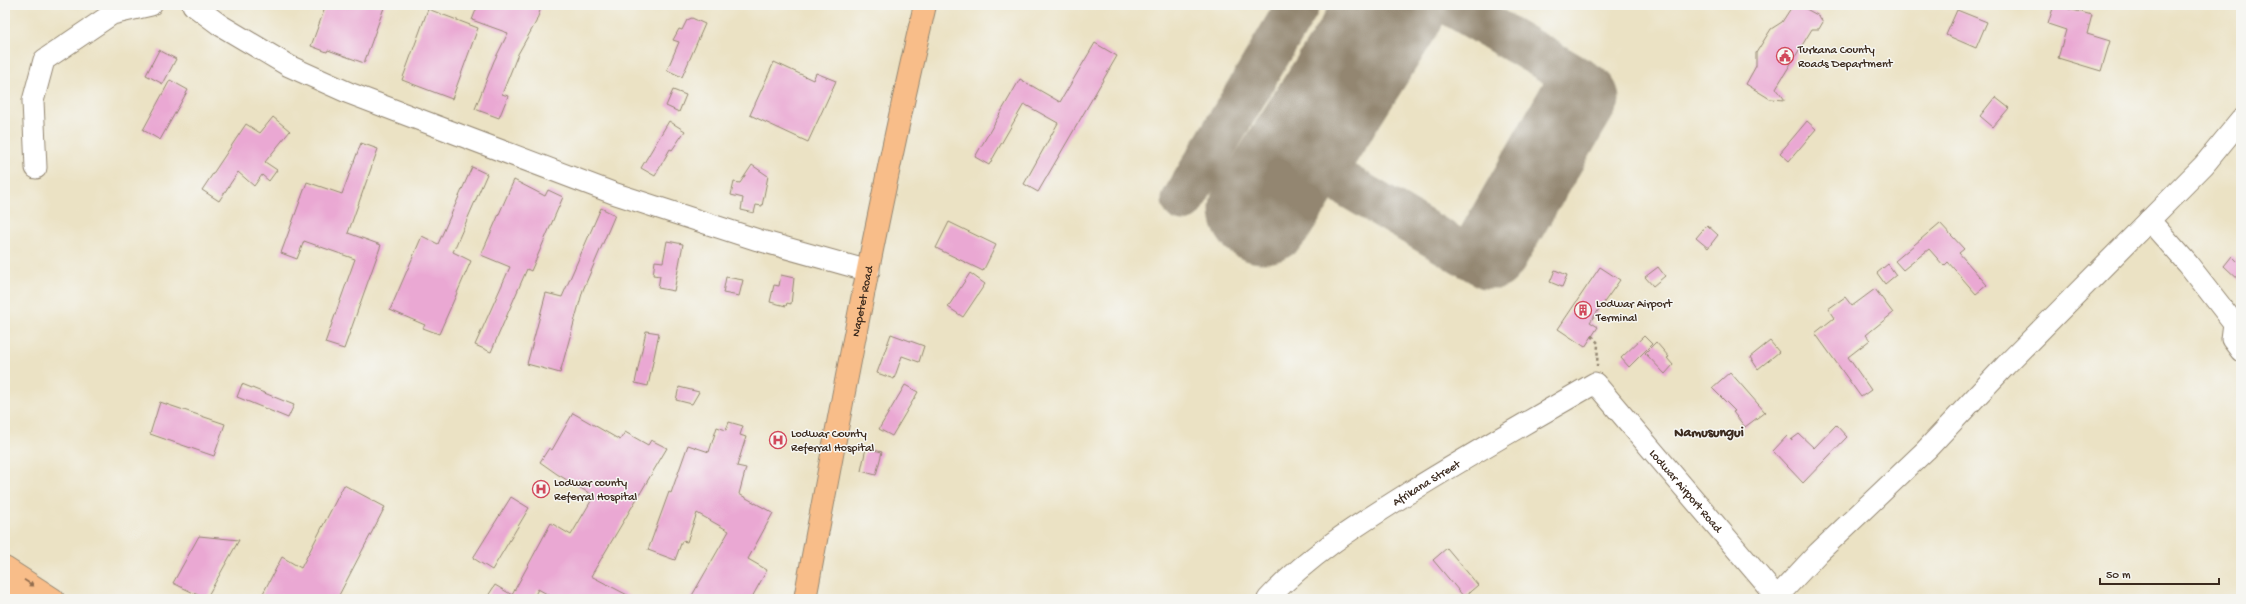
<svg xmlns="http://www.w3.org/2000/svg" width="2246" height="604" font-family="'Gochi Hand',sans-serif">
<rect width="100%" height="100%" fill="#f6f6f2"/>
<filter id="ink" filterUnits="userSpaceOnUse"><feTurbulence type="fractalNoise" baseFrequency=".025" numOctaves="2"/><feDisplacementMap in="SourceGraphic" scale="8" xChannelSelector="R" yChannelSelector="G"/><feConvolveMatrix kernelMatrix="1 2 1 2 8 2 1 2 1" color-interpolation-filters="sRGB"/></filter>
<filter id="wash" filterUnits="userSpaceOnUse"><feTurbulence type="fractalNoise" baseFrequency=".012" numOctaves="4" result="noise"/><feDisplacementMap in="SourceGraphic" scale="16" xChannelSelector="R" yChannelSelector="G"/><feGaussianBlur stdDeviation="0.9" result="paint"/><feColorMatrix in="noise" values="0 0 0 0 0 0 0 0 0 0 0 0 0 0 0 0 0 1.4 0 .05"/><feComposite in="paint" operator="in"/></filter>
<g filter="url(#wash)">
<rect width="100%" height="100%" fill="#ebe2c4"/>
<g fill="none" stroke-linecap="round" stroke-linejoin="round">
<path stroke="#938671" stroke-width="43" d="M1297 156 1486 267H1498L1502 263 1598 100C1598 92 1594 89 1588 84L1452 5
M1183 200 1298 5
M1462 254 1475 246 1566 86V71"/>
<path stroke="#938671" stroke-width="107" d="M1263 210 1393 5"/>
</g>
<g id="blocks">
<path fill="#eaa8d3" d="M326 5H385L364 63 328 50 327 52 311 46Z
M478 5H542L536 22 518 54 502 94 508 96 499 118 475 109 494 61 508 33 472 20Z
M1793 5H1799L1819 16 1823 22 1819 29H1812L1776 88 1785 100 1770 99 1746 84 1756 66V53L1771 29 1782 22Z
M2054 5 2092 15 2087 34 2110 41 2101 71 2058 58 2066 30 2048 24Z
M428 9 478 28 452 99 402 80Z
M1957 10 1987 22 1976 48 1946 35Z
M692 18 705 24 682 77 667 70 679 42 673 40 679 29 682 30 687 20Z
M1095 43 1117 56 1038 192 1024 184 1058 123 1024 104 989 165 975 157 1020 79 1060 102Z
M159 50 176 59 163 84 146 75Z
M774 62 813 80 816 73 836 81 808 142 750 115Z
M170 80 188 90 160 140 143 130Z
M673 90 686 95 679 112 666 106Z
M1995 97 2009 108 1993 127 1980 116Z
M273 117 290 131 265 162 277 170 269 181 262 175 254 186 238 172 219 201 202 190 246 124 260 133Z
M669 121 685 131 672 150 670 149 655 176 641 168Z
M1807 121 1816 129 1789 161 1780 153Z
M361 143 378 149 348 233 381 245 344 349 325 343 355 259 304 241 297 259 281 253 307 182 342 194Z
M752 165 768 176 762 206 756 205 754 213 741 210 743 198 731 195 734 182 740 183Z
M472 167 487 174 453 252 471 261 439 334 423 328 425 325 390 310 422 236 438 244Z
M514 180 545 196 548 190 563 197 531 271 527 269 491 352 475 345 510 267 481 255Z
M601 208 615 215 583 290 560 373 527 364 546 293 562 297Z
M949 222 996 245 983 271 936 248Z
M1940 223 1964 249 1959 253 1987 285 1976 294 1948 262 1944 266 1929 249 1903 270 1895 261Z
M1707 225 1718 235 1708 248 1696 238Z
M667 241 683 244 674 291 658 288 660 276 653 275 655 261 663 262Z
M2232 256 2241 265V282L2224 266Z
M1888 264 1896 275 1885 284 1877 273Z
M1600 267 1620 280 1590 322 1598 327 1585 347 1558 329Z
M1658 267 1665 276 1653 286 1645 277Z
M1555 270 1567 275 1562 287 1550 282Z
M970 273 985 284 963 317 948 307Z
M781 275 794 278 791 304 787 303 786 306 770 302 774 285 779 286Z
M726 277 743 280 739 296 723 293Z
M1875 289 1893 313 1866 335 1870 340 1848 357 1871 390 1861 397 1815 333 1834 318 1828 309 1845 297 1852 306Z
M646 331 659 333 648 386 635 383Z
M891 334 924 346 919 362 902 356 894 379 877 373Z
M1644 336 1652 344 1629 367 1621 358Z
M1770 341 1779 352 1758 369 1750 357Z
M1656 342 1669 357 1667 358 1673 365 1665 374 1645 353Z
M1730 372 1765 412 1745 427 1733 412 1735 411 1712 388Z
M242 384 294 405 288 418 237 397Z
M905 385 918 392 892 436 879 429Z
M679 387 699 392 692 404 676 400Z
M160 402 225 424 214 456 150 434Z
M573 413 620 440 625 432 648 445 651 440 667 448 591 576 635 599H556L538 589 533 599H486L495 585 512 595 551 523 571 535 594 496 557 474 540 462 549 448 552 450Z
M729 422 743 426 740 435 746 437 737 466 746 468 739 494 773 513 748 559 767 570 751 599H690L729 531 697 513 687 542 682 541 675 560 648 550 669 492 671 493 688 445 709 452 717 427 726 430Z
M1836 425 1847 437 1803 483 1773 451 1787 436 1791 440 1799 434 1814 448Z
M866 448 882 452 876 475 861 471Z
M344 485 385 507 337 599H260L282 557 301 568Z
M511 497 529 508 492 570 473 558Z
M199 536 239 540 206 599 173 583Z
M1447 548 1478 585 1464 597 1433 560Z"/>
</g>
</g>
<g filter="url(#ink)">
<use href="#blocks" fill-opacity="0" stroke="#938671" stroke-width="1"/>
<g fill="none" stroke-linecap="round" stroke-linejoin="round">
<g stroke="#938671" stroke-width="23">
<g id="minor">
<path d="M193 5 220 25 289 66 349 93 613 193 758 240 869 271"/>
<path d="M36 168 33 101 44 60 112 14 151 5"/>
<path d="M2149 220 2188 264 2234 323 2241 319"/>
<path d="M2234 323 2232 339 2241 351"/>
<path id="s1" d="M1268 599C1309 555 1359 524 1410 492 1471 454 1533 419 1595 383L1777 597"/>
<path d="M1775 599 1818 553 1926 450 2006 365 2204 165 2241 120"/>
</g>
</g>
<g stroke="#938671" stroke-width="24">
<g id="major">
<path id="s2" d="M805 599C842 400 879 202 925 5"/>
</g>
</g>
<g stroke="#938671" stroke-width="24">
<path id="highway" d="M5 568 53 599
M5 590 18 599"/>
</g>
<path stroke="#938671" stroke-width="2.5" stroke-dasharray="3 3" stroke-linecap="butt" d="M1592 336 1598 343 1597 366"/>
<use href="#minor" stroke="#fff" stroke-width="21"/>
<use href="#major" stroke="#f8bd89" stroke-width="22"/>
<use href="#highway" stroke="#f8bd89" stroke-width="22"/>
</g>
<defs><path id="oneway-solid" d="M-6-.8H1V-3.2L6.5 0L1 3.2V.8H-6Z"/></defs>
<use fill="#906c4e" href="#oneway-solid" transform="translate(29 583) rotate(33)"/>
</g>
<defs>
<g id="civic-ring" transform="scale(0.9)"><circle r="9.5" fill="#f6f6f2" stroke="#d1495b" stroke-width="1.5"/><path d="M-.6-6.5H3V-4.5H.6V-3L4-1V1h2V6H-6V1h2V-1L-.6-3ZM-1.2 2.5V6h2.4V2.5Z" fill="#d1495b"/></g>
<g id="building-ring" transform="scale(0.9)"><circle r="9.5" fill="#f6f6f2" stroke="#d1495b" stroke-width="1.5"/><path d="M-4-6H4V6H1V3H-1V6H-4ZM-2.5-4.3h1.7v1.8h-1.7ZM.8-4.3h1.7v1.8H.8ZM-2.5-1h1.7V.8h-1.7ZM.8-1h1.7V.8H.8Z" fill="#d1495b"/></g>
<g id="hospital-ring" transform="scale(0.9)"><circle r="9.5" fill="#f6f6f2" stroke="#d1495b" stroke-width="1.5"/><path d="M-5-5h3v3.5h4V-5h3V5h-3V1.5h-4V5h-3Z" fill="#d1495b"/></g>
</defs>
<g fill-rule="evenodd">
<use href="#civic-ring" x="1785" y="56"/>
<use href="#building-ring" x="1583" y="310"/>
<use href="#hospital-ring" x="778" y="440"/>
<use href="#hospital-ring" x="541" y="489"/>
</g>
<g text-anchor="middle" stroke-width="3" stroke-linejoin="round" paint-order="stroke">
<g font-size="12" fill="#3b2a1e" stroke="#f6f6f2" text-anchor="start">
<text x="1798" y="53">Turkana County<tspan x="1798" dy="14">Roads Department</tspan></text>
<text x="1596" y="307">Lodwar Airport<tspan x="1596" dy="14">Terminal</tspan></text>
<text x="791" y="437">Lodwar County<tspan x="791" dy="14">Referral Hospital</tspan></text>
<text x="554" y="486">Lodwar county<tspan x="554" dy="14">Referral Hospital</tspan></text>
</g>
<g font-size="12" fill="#3b2a1e" stroke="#f6f6f2">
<text dy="4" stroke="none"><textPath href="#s2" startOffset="303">Napetet Road</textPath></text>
<text dy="4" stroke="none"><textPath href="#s1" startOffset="197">Afrikana Street</textPath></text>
<text dy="4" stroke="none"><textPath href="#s1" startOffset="534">Lodwar Airport Road</textPath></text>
</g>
<g font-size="14" font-weight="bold" fill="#3b2a1e" stroke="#f6f6f2">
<text x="1709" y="436">Namusungui</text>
</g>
</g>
<rect width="2246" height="604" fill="none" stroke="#f6f6f2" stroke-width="20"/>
<path d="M2100 578v6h119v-6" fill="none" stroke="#3b2a1e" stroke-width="2"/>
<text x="2106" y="578" font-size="12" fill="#3b2a1e" stroke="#f6f6f2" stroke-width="3" paint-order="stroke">50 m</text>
</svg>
